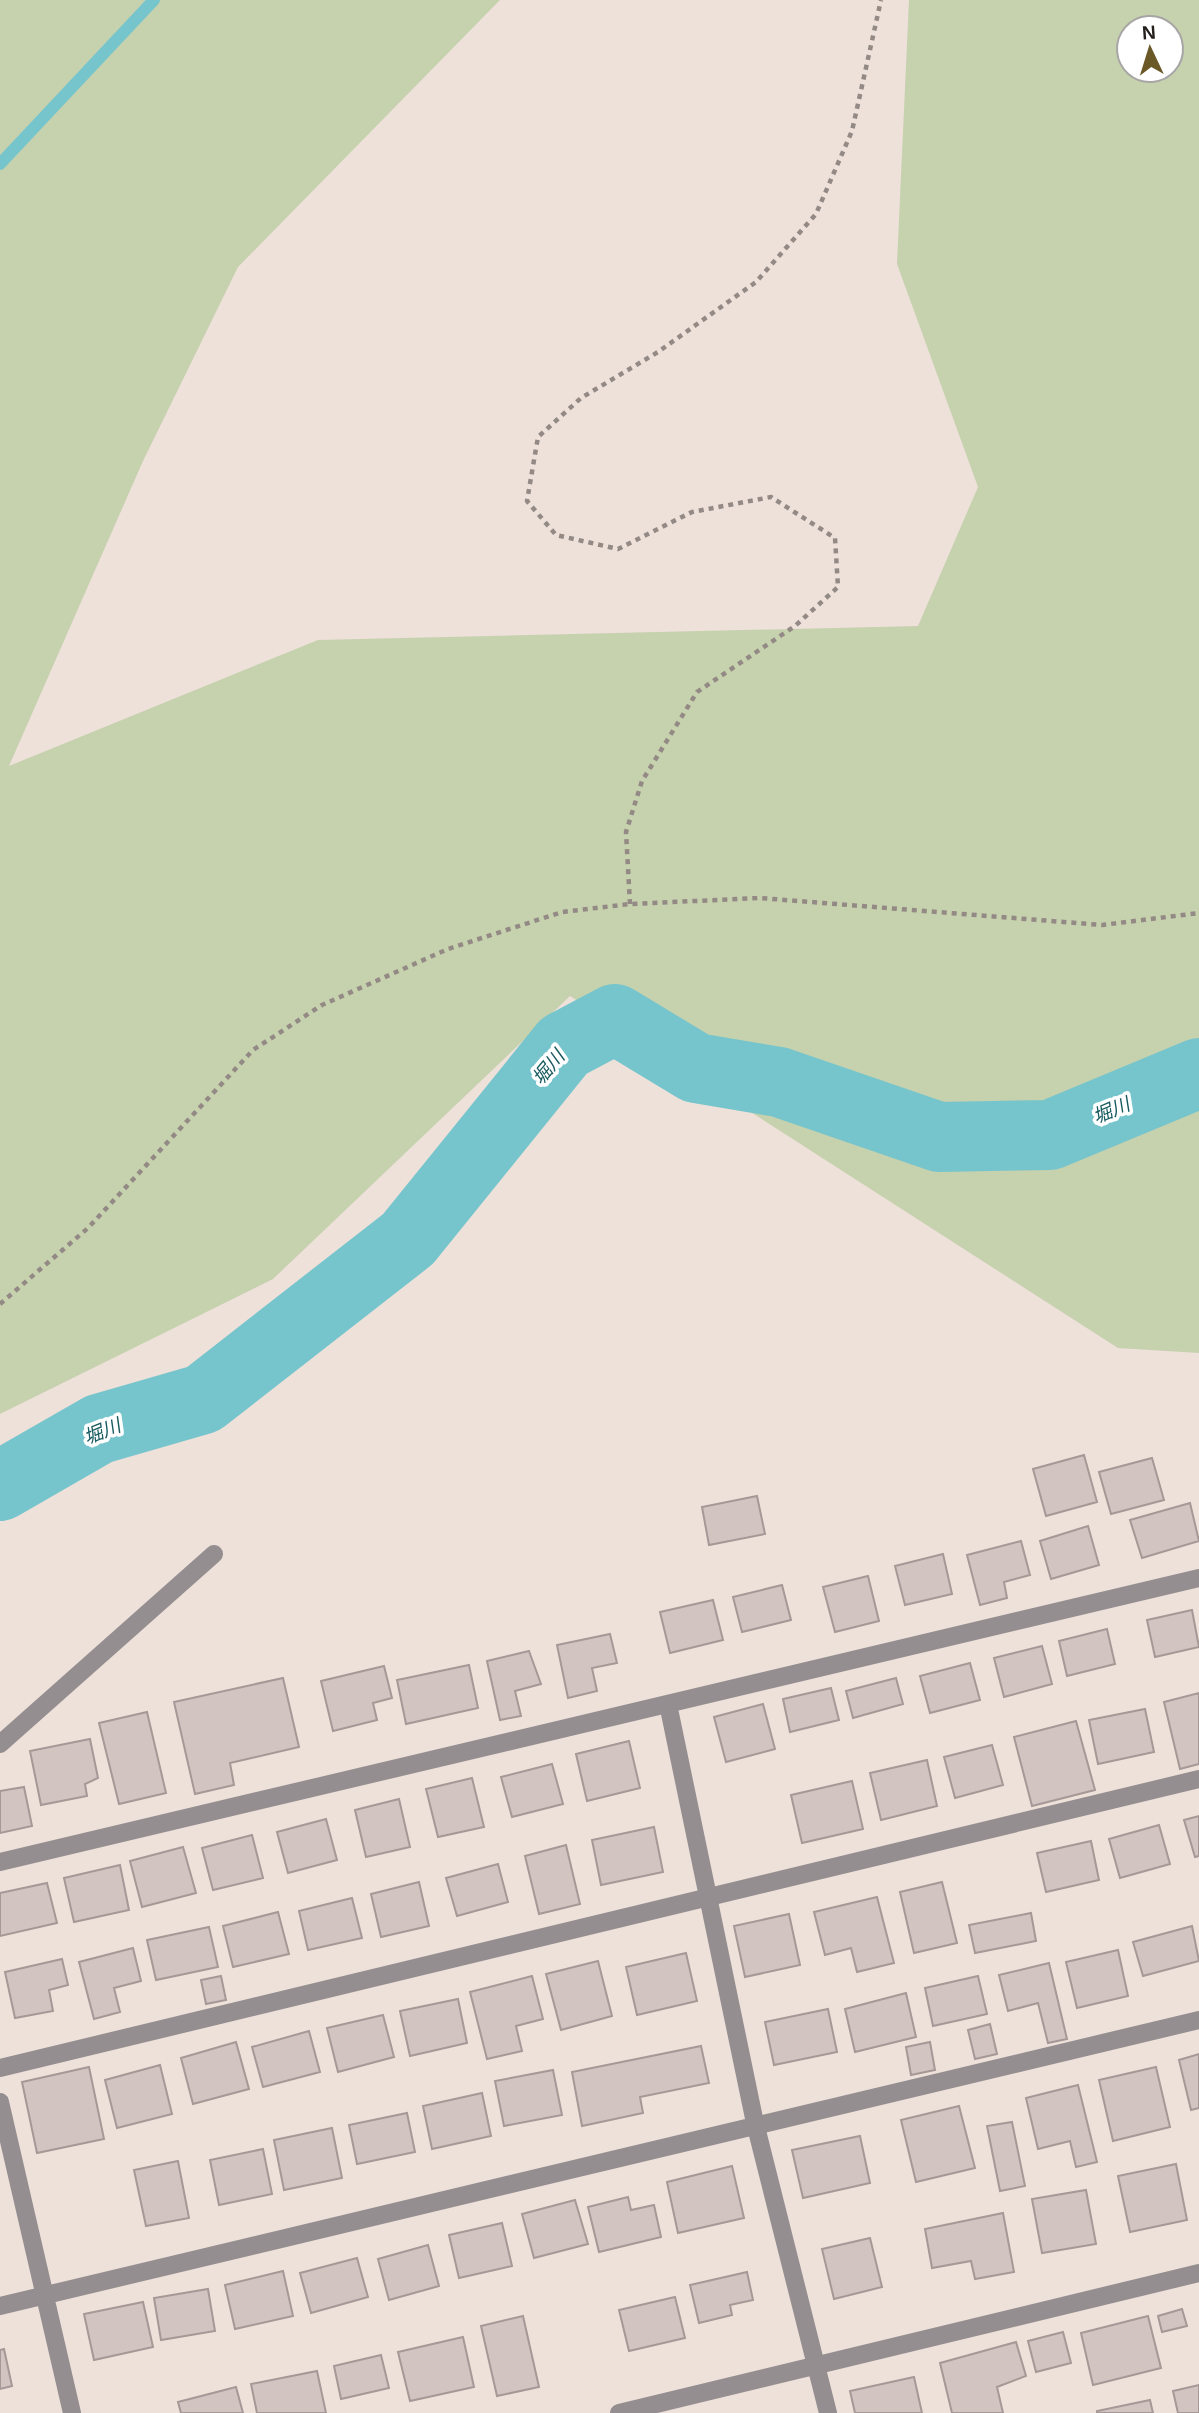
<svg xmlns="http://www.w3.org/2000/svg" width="1199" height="2413" font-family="Arial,'Noto Sans JP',sans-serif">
<rect width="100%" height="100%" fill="#eee1da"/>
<path fill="#c6d1ae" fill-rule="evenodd" d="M0 0H500L238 267 143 461 9 766 318 640 918 626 978 487 897 264 909 0H1199V1353L1118 1348 570 996 273 1279 0 1414ZM1171 28V70H1129V28Z"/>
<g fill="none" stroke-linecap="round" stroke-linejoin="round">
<path stroke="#77c5cc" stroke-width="12" d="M0 164 154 0"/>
<path stroke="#77c5cc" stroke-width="70" d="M0 1486 99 1429 203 1399 408 1239 564 1046 615 1019 696 1068 779 1082 939 1137 1050 1135 1199 1073"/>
</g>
<path fill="#d2c4c1" stroke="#a69896" stroke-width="2" d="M1084 1455 1097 1502 1046 1516 1033 1469Z
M1152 1458 1164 1500 1111 1514 1099 1472Z
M757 1496 765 1534 709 1545 702 1507Z
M1190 1503 1199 1541 1142 1558 1130 1520Z
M1088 1526 1099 1565 1051 1579 1040 1541Z
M1021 1541 1030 1575 1004 1582 1007 1598 980 1605 967 1555Z
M943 1554 952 1594 905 1605 895 1566Z
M868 1576 879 1621 835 1632 823 1587Z
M782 1585 791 1620 742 1632 733 1597Z
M713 1600 723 1640 670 1653 660 1612Z
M1192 1610 1199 1647 1155 1657 1147 1620Z
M1107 1629 1115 1664 1067 1676 1059 1641Z
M610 1634 617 1663 592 1668 597 1691 568 1698 557 1645Z
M1042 1646 1052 1684 1004 1697 994 1658Z
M529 1651 541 1684 515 1691 521 1716 500 1720 487 1661Z
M970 1663 980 1700 930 1713 920 1676Z
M469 1665 478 1708 406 1724 397 1680Z
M384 1666 392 1698 373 1703 377 1720 333 1731 321 1681Z
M283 1678 299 1747 230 1763 234 1785 195 1794 174 1702Z
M896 1678 903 1704 853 1718 846 1691Z
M831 1688 839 1720 790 1732 783 1699Z
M1199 1693V1764L1180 1769 1164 1702Z
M763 1704 775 1749 726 1762 714 1717Z
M1145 1709 1154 1752 1098 1764 1089 1720Z
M147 1712 166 1793 119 1804 99 1723Z
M1076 1721 1095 1790 1032 1806 1014 1737Z
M90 1739 98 1778 85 1784 87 1796 41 1805 30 1751Z
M629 1741 640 1788 587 1801 576 1754Z
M992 1745 1003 1785 955 1798 944 1757Z
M927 1760 937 1806 881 1820 870 1773Z
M552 1764 563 1804 512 1817 501 1777Z
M472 1778 484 1827 438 1837 426 1789Z
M852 1781 863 1829 802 1843 791 1795Z
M24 1787 32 1826 0 1833V1791Z
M399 1799 410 1847 366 1857 355 1810Z
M1199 1816V1856L1195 1857 1184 1820Z
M326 1819 337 1860 288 1873 277 1832Z
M1159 1825 1170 1864 1120 1878 1109 1839Z
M654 1827 663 1872 601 1885 592 1840Z
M252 1835 263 1878 213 1890 202 1848Z
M1091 1841 1099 1880 1046 1892 1037 1853Z
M566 1845 580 1904 539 1914 525 1856Z
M183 1847 196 1893 142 1907 130 1861Z
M498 1864 508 1902 457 1916 446 1878Z
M120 1865 129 1910 74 1922 64 1878Z
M419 1882 429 1926 381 1937 371 1894Z
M942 1882 957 1943 914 1953 900 1892Z
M47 1883 57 1923 0 1936V1893Z
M877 1897 894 1963 857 1972 851 1948 825 1955 814 1912Z
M352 1898 362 1938 308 1950 299 1911Z
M278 1912 289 1954 233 1967 223 1926Z
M1031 1913 1036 1941 975 1953 969 1925Z
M789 1914 800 1965 745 1977 734 1926Z
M1192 1926 1199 1961 1143 1976 1133 1942Z
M209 1927 218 1967 156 1980 147 1940Z
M133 1948 141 1981 114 1988 120 2012 94 2019 79 1962Z
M1118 1950 1128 1996 1077 2008 1066 1962Z
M686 1953 697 2001 637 2015 626 1967Z
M62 1959 68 1985 49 1990 53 2011 15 2018 5 1972Z
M598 1961 612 2016 561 2030 546 1974Z
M1049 1963 1067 2039 1048 2043 1038 2003 1008 2011 999 1975Z
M221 1976 226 2000 206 2004 201 1980Z
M532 1976 543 2019 516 2026 522 2051 487 2059 470 1992Z
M978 1976 987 2014 933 2026 925 1988Z
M906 1993 916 2037 855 2052 845 2009Z
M458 1999 467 2043 410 2056 400 2011Z
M828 2009 837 2052 774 2065 765 2022Z
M383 2015 394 2057 338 2072 327 2028Z
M990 2024 997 2054 975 2059 968 2030Z
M309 2031 320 2072 263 2087 252 2047Z
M236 2042 249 2089 193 2104 181 2058Z
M930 2042 935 2070 911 2075 906 2047Z
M701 2046 709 2083 640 2097 643 2113 582 2126 572 2072Z
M1199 2054V2108L1191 2110 1179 2060Z
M160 2065 172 2114 117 2128 105 2080Z
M89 2067 104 2139 37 2153 22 2082Z
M1156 2067 1170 2127 1113 2141 1099 2080Z
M553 2070 562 2115 504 2126 495 2081Z
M1078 2085 1097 2162 1076 2167 1070 2141 1038 2149 1026 2098Z
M482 2093 491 2136 432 2149 423 2106Z
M959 2106 975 2168 916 2182 901 2120Z
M407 2113 415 2152 357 2164 349 2125Z
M1012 2122 1025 2186 1000 2191 987 2126Z
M332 2128 342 2178 284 2190 274 2140Z
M860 2136 870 2183 803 2198 792 2150Z
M263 2149 272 2194 219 2205 210 2160Z
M178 2161 189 2218 146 2226 134 2170Z
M1176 2164 1187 2220 1130 2232 1118 2176Z
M732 2166 744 2218 678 2233 667 2182Z
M1086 2190 1096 2244 1042 2253 1032 2199Z
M628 2197 631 2210 654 2205 661 2237 599 2252 588 2207Z
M575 2200 588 2244 534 2258 522 2214Z
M1003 2213 1014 2272 975 2279 971 2261 932 2268 925 2229Z
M502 2223 512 2266 459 2278 449 2235Z
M870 2238 882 2287 834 2299 822 2249Z
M428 2245 439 2286 389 2300 378 2259Z
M357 2258 368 2297 311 2313 300 2273Z
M283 2271 293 2316 235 2329 225 2285Z
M747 2272 753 2300 730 2305 732 2315 699 2323 690 2285Z
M208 2289 215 2331 161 2340 154 2298Z
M675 2297 685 2338 629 2351 619 2310Z
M143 2302 153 2347 94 2360 84 2314Z
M1182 2309 1187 2326 1162 2332 1158 2316Z
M523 2316 539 2387 497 2396 481 2326Z
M1148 2316 1161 2368 1093 2385 1081 2333Z
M1063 2332 1071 2363 1036 2372 1028 2341Z
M463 2337 474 2387 410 2401 398 2352Z
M1016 2342 1026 2376 997 2387 1003 2413H952L940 2363Z
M4 2349 12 2386 0 2389V2350Z
M381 2355 389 2388 341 2399 334 2366Z
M317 2371 326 2413H257L251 2384Z
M914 2377 922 2413H855L850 2391Z
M1199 2385V2413H1178L1173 2391Z
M236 2387 243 2413H181L178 2402Z
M1150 2400 1153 2413H1097V2411Z"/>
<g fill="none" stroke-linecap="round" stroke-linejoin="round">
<path stroke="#948a85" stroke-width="4.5" stroke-dasharray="5 5" stroke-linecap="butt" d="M630 904 626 832 642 781 697 692 795 626 838 587 835 538 771 497 692 512 618 549 556 535 527 501 538 437 581 398 658 352 756 282 816 214 852 131 881 0
M0 1304 88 1228 253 1050 322 1005 448 949 562 912 630 904 760 898 1102 925 1199 913"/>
<path stroke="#948e90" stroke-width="18" d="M668 1704 755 2123 828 2413
M0 1744 214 1554
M0 1862 1199 1578
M0 2068 1199 1779
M0 2102 72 2413
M0 2306 1199 2020
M619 2413 1199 2273"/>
</g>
<g text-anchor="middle" stroke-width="7" stroke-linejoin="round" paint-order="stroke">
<g font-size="19" font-style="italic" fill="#175a5f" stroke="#fff">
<text transform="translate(548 1067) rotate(-50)" y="7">堀川</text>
<text transform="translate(1111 1110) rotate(-23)" y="7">堀川</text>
<text transform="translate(102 1431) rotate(-22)" y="7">堀川</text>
</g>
</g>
<g transform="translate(1150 49) rotate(356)"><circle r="33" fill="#ffffff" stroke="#a8a6a5" stroke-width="2"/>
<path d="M0-5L12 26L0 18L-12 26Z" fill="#6a5927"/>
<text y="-10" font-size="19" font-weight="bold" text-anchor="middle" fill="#25201e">N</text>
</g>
</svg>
